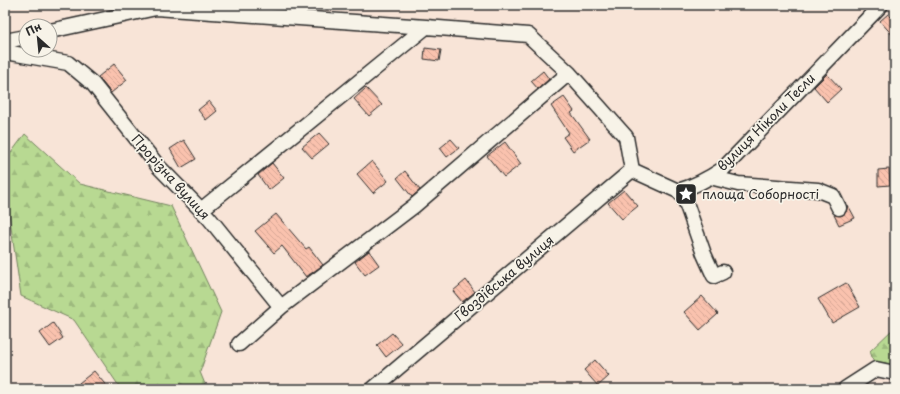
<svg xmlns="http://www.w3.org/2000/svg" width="900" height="394" font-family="'Playpen Sans',sans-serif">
<defs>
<pattern id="forest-firs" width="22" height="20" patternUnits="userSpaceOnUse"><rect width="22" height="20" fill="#b8d992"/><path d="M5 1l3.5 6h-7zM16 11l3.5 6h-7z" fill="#9eba7e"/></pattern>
<pattern id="building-back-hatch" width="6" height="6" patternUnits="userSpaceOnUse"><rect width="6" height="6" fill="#fac2ae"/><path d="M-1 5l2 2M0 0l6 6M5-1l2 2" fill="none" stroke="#d6a796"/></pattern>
</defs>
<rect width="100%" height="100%" fill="#f8e4d7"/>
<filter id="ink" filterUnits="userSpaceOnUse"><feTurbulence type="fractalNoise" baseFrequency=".025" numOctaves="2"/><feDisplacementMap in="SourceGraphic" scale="8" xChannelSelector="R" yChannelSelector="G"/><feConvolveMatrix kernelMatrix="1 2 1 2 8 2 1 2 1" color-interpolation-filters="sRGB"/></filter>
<g filter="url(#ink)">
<path fill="url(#forest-firs)" stroke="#72825e" d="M25 134 80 184 171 206 221 312 200 372 207 389H121L74 320 21 296 5 186V161Z
M895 327V373L876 369 870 351Z"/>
<path fill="url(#building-back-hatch)" stroke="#2b2b2b" d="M895 12V38L880 21 888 14 890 17Z
M425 48 441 50 439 61 424 59Z
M114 64 127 80 111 93 98 77Z
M543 71 549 79 538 89 531 81Z
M827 74 841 89 827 102 814 87Z
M366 88 382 105 369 116 354 99Z
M564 97 574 111 571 113 590 139 573 151 563 137 569 133 551 106Z
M209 101 217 111 206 120 198 110Z
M319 133 329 144 312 158 302 147Z
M451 139 459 148 447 157 440 148Z
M184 140 196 159 181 168 170 149Z
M505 142 521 164 504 177 487 156Z
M372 161 388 181 373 193 357 174Z
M272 163 284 178 269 190 258 175Z
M889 169 890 185 878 186V170Z
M405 171 420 190 412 197 397 178Z
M624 190 638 206 622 219 608 203Z
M848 205 855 218 839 225 834 215H843L846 212Z
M276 214 306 249 309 247 323 265 306 277 282 246 274 253 255 231Z
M369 251 379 265 365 275 355 262Z
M466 280 475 292 462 302 453 291Z
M846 283 860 307 832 323 818 299Z
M702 296 718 314 700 330 684 312Z
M53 323 63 338 50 347 40 333Z
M392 333 402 344 386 357 377 345Z
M595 360 609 376 598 386 584 370Z
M94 371 109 389H84L79 383Z"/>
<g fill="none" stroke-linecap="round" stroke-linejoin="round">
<g stroke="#2b2b2b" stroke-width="17">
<path id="minor" d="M50 31 156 8 426 27
M5 41 26 37
M5 52 68 63 93 84 158 166 209 218 281 307
M632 170 678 191C695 186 708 179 723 169L881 5
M710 177 738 184 818 190 833 196 839 208
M678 191 684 197 704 254 713 274 714 276 723 272
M201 210 426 27 528 35 569 73 626 137 632 170 373 389
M239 344 281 307 414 206 569 73
M845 389 876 369 895 373"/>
</g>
<use href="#minor" stroke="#f7f3e8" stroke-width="14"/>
</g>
</g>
<defs>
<g id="sight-square" transform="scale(1.15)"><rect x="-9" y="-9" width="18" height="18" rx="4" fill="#2b2b2b" stroke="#f7f3e8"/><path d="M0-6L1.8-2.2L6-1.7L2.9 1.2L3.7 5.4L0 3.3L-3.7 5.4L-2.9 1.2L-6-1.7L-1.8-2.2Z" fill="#fff"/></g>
</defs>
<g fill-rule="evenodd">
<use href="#sight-square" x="686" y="194"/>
</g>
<g text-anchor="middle" stroke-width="3.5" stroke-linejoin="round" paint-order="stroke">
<g font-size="13" fill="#2b2b2b" stroke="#f7f3e8">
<text transform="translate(766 122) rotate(-45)" y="5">вулиця Ніколи Тесли</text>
<text transform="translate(171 177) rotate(48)" y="5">Прорізна вулиця</text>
<text transform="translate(504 278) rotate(-40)" y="5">Гвоздівська вулиця</text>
</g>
<g font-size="13" fill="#2b2b2b" stroke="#f7f3e8" text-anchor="start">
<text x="702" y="199">площа Соборності</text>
</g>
</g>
<rect width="900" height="394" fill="none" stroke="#f7f3e8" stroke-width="20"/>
<rect x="10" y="10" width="880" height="374" fill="none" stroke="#2b2b2b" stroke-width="1.5" filter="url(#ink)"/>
<g transform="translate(38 38) rotate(333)"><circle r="19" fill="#f7f3e8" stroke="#a5a39c"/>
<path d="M0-3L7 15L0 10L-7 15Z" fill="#2b2b2b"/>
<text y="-6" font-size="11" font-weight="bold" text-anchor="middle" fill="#2b2b2b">Пн</text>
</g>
</svg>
